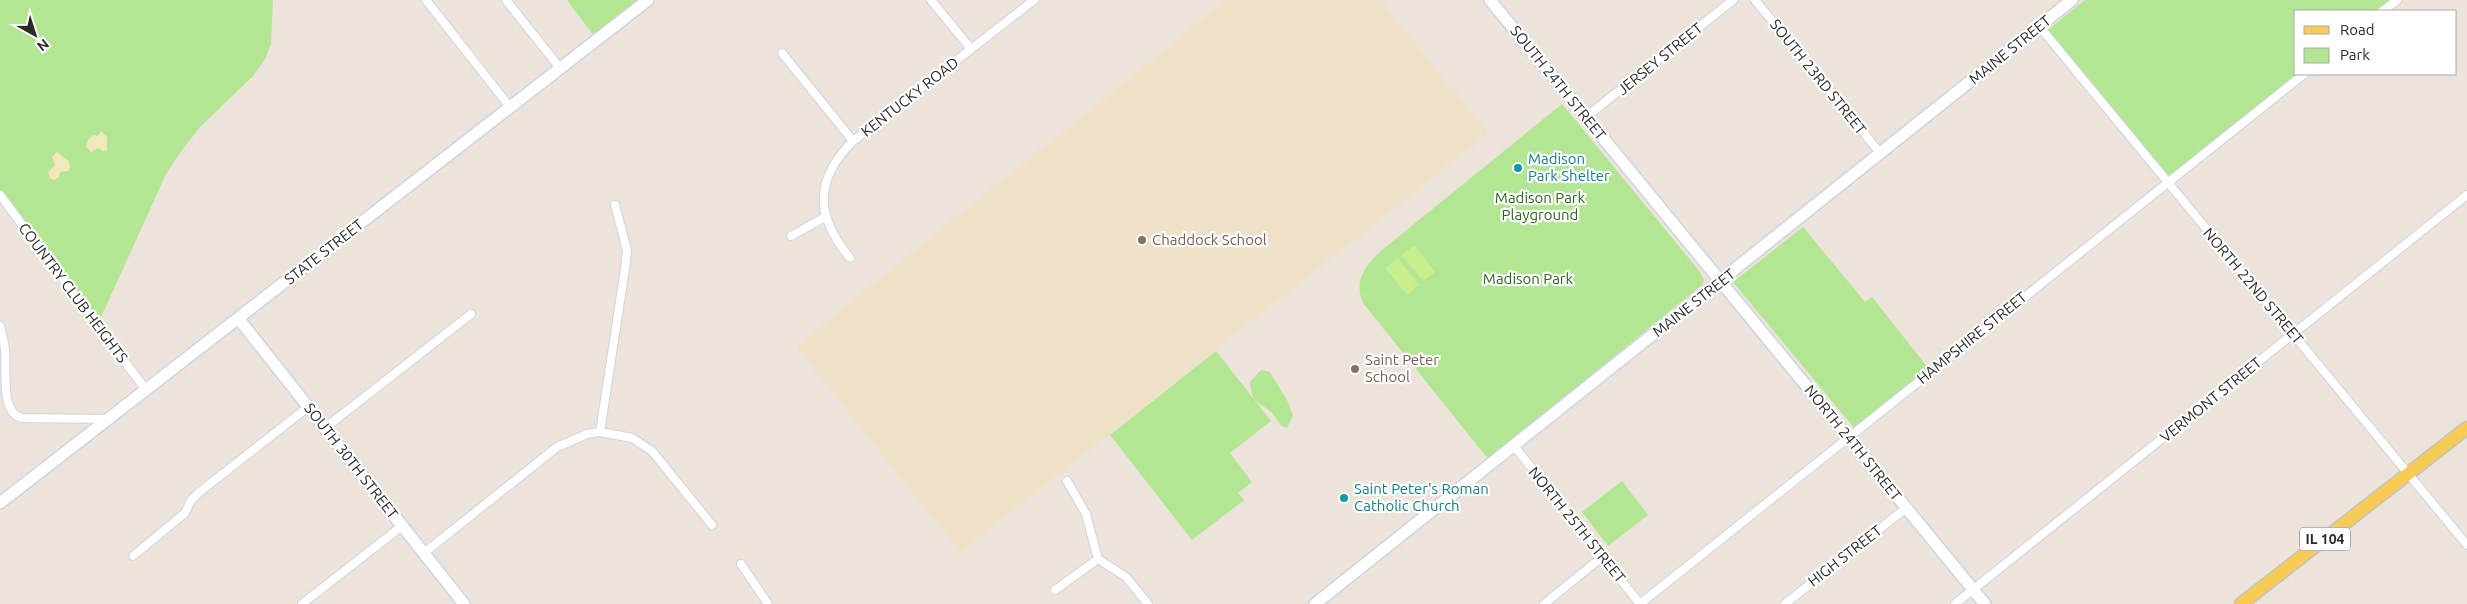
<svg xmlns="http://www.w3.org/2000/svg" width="2467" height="604" font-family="Ubuntu,sans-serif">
<rect width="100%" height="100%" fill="#ece3da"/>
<path fill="#efe1c8" d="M1226 0H1380L1489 133 960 553 796 346Z"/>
<path fill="#b2e693" d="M0 0H273L271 44 265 59 253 76 201 126 182 150 166 174 97 326 0 195Z
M567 0H648L597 40Z
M2085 0H2390L2375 11H2296L2297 74 2169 176 2048 30Z
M1562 104 1700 272 1704 280 1703 284 1488 459 1363 303C1353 280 1366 265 1382 250Z
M1803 227 1865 302 1872 297 1929 369 1855 429 1733 282Z
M1216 351 1271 421 1230 453 1252 482 1238 493 1244 500 1192 540 1110 435Z
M1261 370 1270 372 1287 400 1293 416 1287 428C1279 427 1278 420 1273 414 1262 402 1251 406 1250 382Z
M1622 481 1648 515 1608 546 1582 512Z"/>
<path fill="#f3e8bb" d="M101 131 107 137V150L103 151 98 148 91 152 86 146 88 140 93 135 98 136Z
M57 152 69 161 70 167 68 171 60 172 59 177 54 180 50 178 48 172 55 165 52 157Z"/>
<path fill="#c9ee8e" d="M1414 245 1435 272 1423 281 1402 255Z
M1398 258 1419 285 1407 295 1385 268Z"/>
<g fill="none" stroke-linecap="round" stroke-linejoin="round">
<g stroke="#cfd3e3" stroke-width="10">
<path id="street" d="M426 0 510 107
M506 0 560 68
M931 0 971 49
M1755 0 1881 154
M2383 11 2397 0
M2039 26 2467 545
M782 53 853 141
M1586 117 1733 0
M0 195 146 390
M791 236 825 217
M850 258C815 216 814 180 853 141L1034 0
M0 326C2 333 4 342 5 349 7 372 0 413 22 418L109 419
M325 428 471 314
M600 432 626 262 627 250 615 205
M1514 446 1640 604
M1067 481 1086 514 1098 559 1126 577 1148 604
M424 553 557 447 587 434 600 432 632 438 652 451 712 525
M133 556 185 513 190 502 197 494 308 407
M741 564 768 604
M1055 590 1098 559
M302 604 402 526
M1544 604 1602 557
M1640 604 2304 74
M1785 604 1906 508
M1955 604 2467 195"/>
</g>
<g stroke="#cfd3e3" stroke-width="14">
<path id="secondary" d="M1490 0 1985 604
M238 318 464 604
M0 503 648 0
M1315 604 2072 0"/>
</g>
<g stroke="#c3c3c3" stroke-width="15">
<path id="primary" d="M2241 604 2467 428"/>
</g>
<use href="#street" stroke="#fff" stroke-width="8"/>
<use href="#secondary" stroke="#fff" stroke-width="11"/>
<use href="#primary" stroke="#f7cb54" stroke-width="12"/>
</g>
<g fill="#0f9aa8" stroke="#fff" stroke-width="2">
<circle cx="1518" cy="168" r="5"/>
<circle cx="1344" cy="498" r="5"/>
</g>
<g fill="#8d6e63" stroke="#fff" stroke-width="2">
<circle cx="1142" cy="240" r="5"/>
<circle cx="1355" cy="369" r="5"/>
</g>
<g text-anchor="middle" stroke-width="4.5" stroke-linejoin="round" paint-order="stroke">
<rect fill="#fff" stroke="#696969" stroke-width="1" x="2300" y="527.5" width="50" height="23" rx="4"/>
<g font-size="14" font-weight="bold" fill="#292929">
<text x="2325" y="544">IL 104</text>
</g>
<g font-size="15" fill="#292929" stroke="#fff">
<text transform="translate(2010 50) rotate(-39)" y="5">MAINE STREET</text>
<text transform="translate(1660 59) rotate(-39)" y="5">JERSEY STREET</text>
<text transform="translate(1818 77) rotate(51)" y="5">SOUTH 23RD STREET</text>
<text transform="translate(1558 83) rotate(51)" y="5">SOUTH 24TH STREET</text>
<text transform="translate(910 97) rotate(-38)" y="5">KENTUCKY ROAD</text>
<text transform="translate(324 252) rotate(-38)" y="5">STATE STREET</text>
<text transform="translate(2253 286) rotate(50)" y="5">NORTH 22ND STREET</text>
<text transform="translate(73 293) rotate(53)" y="5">COUNTRY CLUB HEIGHTS</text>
<text transform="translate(1694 303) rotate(-38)" y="5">MAINE STREET</text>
<text transform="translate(1972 338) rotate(-39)" y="5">HAMPSHIRE STREET</text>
<text transform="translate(2211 400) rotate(-39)" y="5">VERMONT STREET</text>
<text transform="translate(1853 443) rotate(51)" y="5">NORTH 24TH STREET</text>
<text transform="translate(351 461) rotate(52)" y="5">SOUTH 30TH STREET</text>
<text transform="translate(1577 525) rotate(51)" y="5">NORTH 25TH STREET</text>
<text transform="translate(1845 556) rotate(-38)" y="5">HIGH STREET</text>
</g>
<g font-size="15" fill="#0d838f" stroke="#fff" text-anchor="start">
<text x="1528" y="164">Madison<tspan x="1528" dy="17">Park Shelter</tspan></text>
<text x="1354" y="494">Saint Peter's Roman<tspan x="1354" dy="17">Catholic Church</tspan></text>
</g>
<g font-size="15" fill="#2a6916" stroke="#fff">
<text x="1540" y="203">Madison Park<tspan x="1540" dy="17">Playground</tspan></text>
<text x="1528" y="284">Madison Park</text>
</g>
<g font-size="15" fill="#785e54" stroke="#fff" text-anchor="start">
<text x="1152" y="245">Chaddock School</text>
<text x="1365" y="365">Saint Peter<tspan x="1365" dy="17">School</tspan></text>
</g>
</g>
<rect x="2294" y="10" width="162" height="65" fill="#ffffff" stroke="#a9a9a9"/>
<rect x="2304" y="26" width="25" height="8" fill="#f7cb54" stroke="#a9a9a9"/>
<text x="2340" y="35" font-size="15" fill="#292929">Road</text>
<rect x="2304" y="48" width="25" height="15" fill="#b2e693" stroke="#a9a9a9"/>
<text x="2340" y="60" font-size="15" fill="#292929">Park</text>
<g transform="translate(35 35) rotate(141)" stroke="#ffffff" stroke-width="4" paint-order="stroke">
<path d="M0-4L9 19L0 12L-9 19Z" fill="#292929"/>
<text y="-8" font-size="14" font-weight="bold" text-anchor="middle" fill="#292929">N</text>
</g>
</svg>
